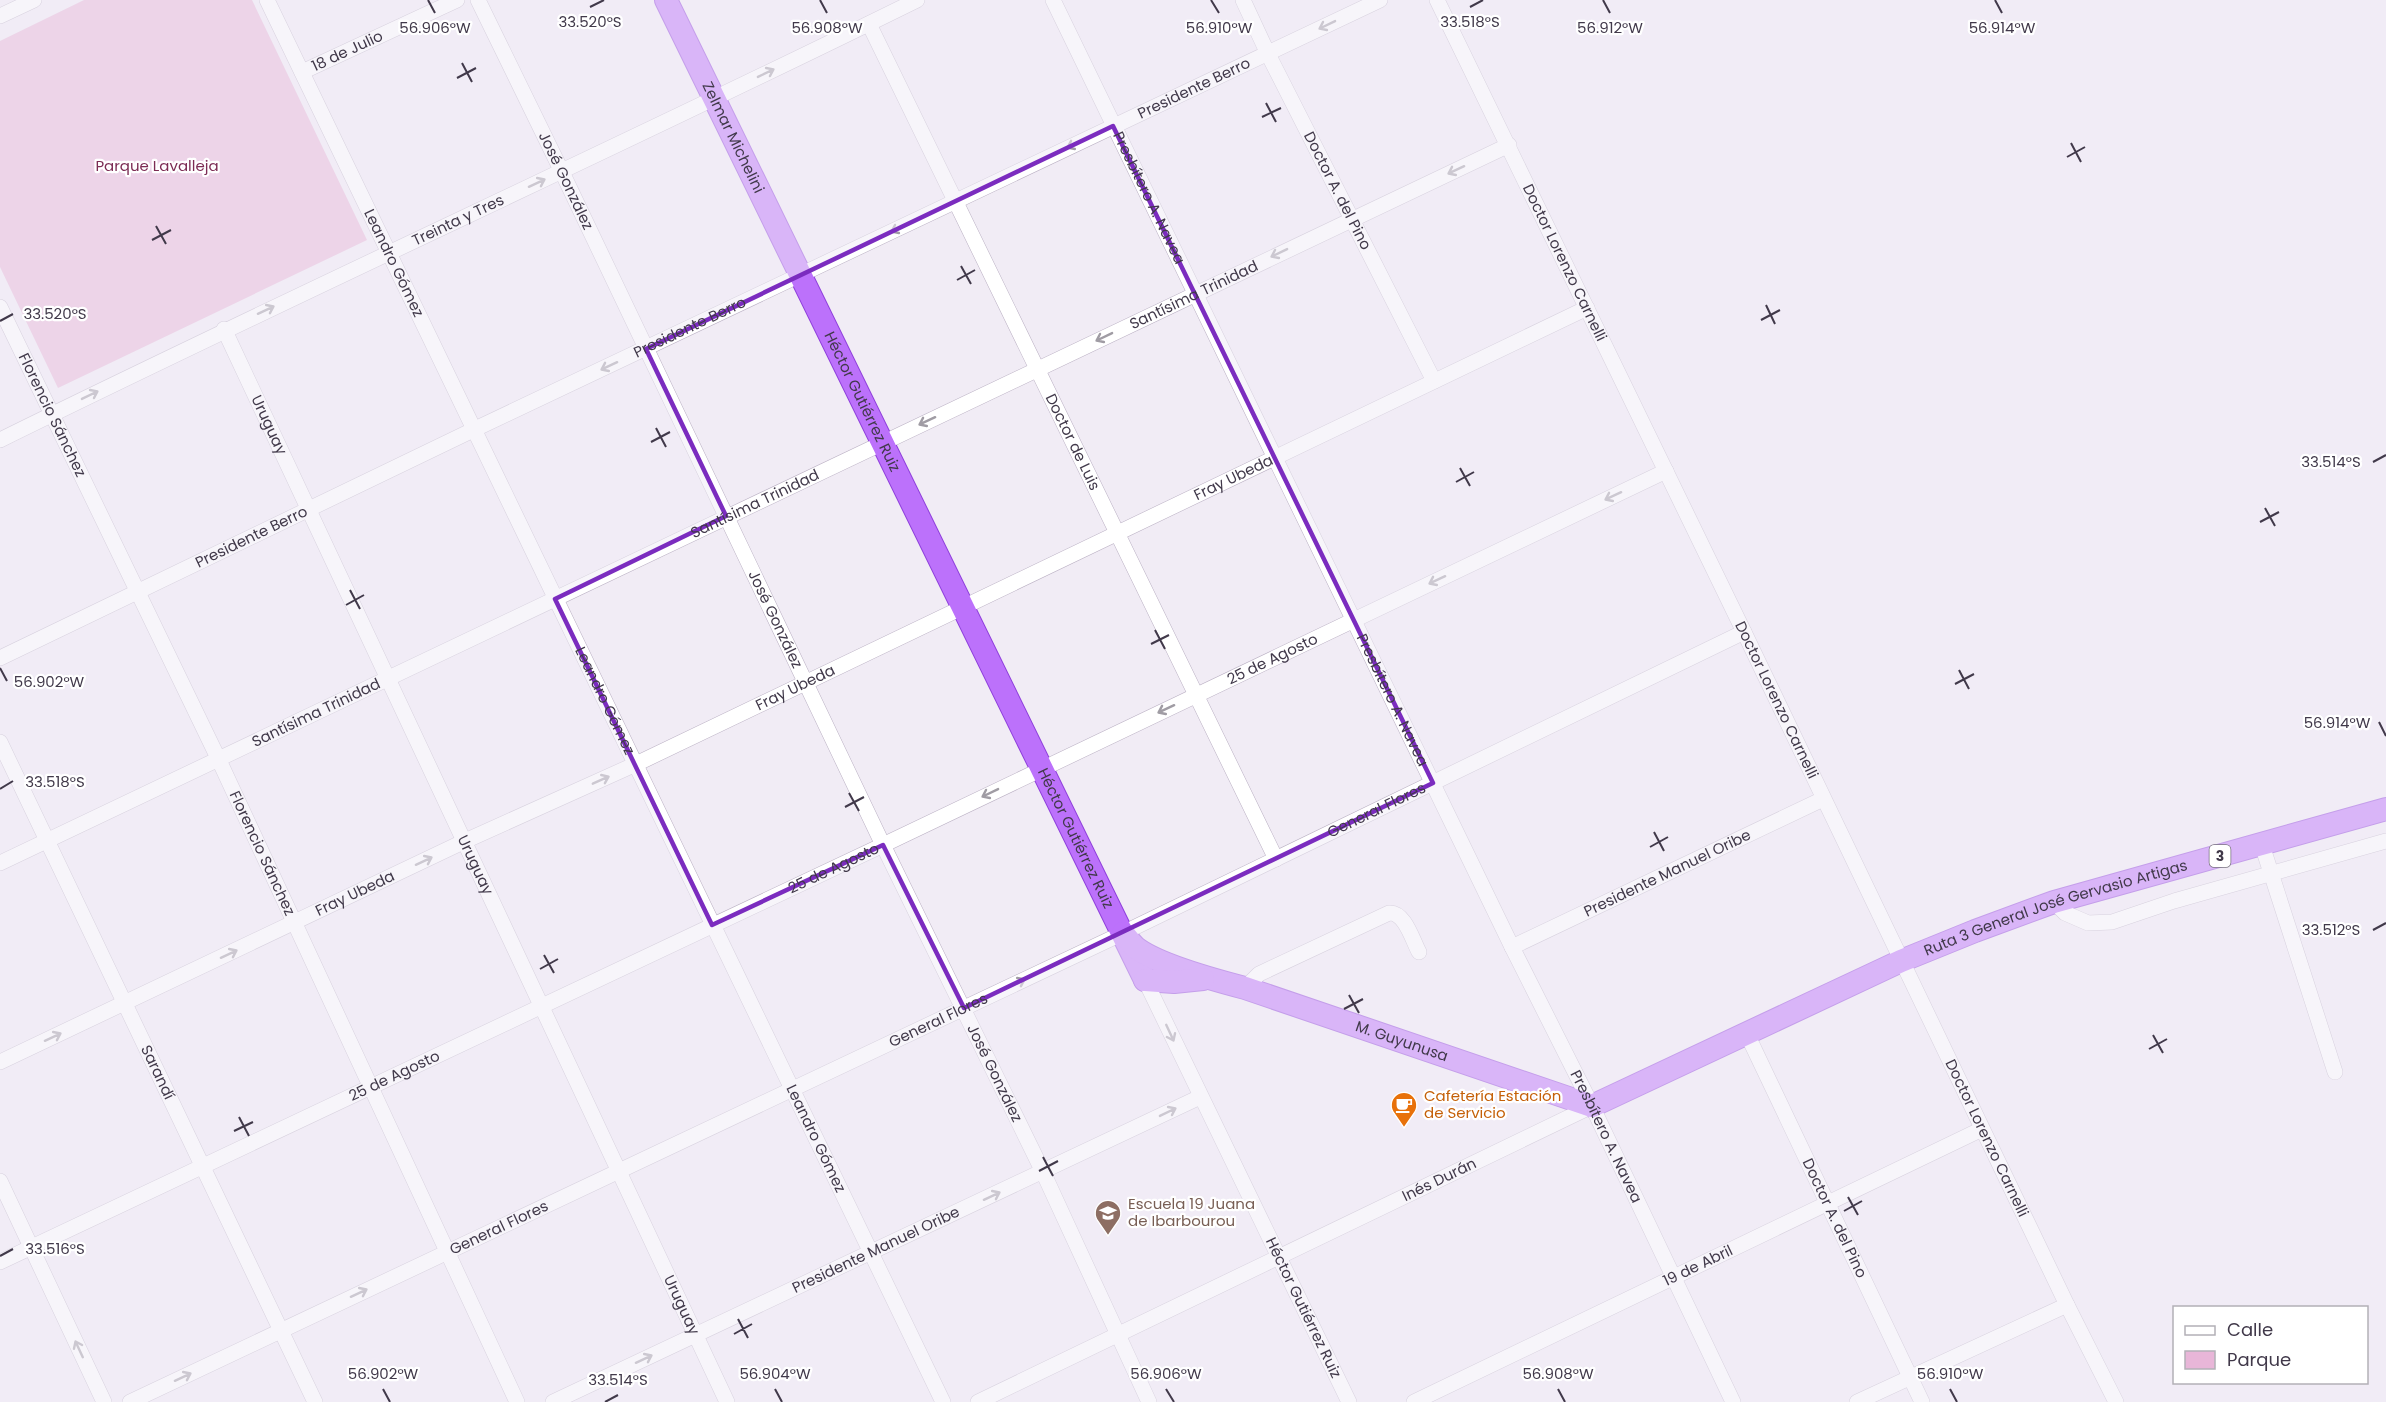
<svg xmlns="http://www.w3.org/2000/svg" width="2386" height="1402" font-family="Poppins,sans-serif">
<rect width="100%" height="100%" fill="#f1ecf5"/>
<path fill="#e8b6d8" d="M84 0H252L367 240 58 388 0 267V41Z"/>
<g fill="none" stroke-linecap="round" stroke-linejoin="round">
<g stroke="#bbb1c4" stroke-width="16">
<g id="minor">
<path id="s1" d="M267 0 943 1402"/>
<path id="s2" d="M478 0 562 172 883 845 1043 1172 1149 1402"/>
<path id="s3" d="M1053 0 1512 947 1592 1106 1733 1402"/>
<path id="s4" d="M1243 0 1268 54 1434 381"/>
<path id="s5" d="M1437 0 1744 632 2067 1305 2116 1402"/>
<path d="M0 16 34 0"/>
<path id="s6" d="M869 24 1276 859"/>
<path id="s7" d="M302 72 457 0"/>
<path id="s8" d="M0 307 218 758 517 1402"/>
<path id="s9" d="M224 329 727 1402"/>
<path id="s10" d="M0 440C304 290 613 150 917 0"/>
<path id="s11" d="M0 658 473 430 1380 0"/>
<path id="s12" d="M0 742 315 1402"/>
<path d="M2262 845 2335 1072"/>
<path id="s13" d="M0 863 1509 145"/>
<path d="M2054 902 2065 913 2088 923 2112 922 2174 901 2386 841"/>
<path id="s14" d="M1512 947 1823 799"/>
<path id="s15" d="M1145 980 1349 1402"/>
<path d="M1245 988 1259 974 1389 913C1405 912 1412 939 1419 952"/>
<path id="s16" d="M1747 1034 1922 1402"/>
<path id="s17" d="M0 1062 465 841 636 764 1587 308"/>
<path d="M0 1181 104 1402"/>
<path id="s18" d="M0 1262 883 845 1666 471"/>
<path id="s19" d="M130 1402 1123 933 1744 632"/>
<path id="s20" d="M553 1402 1200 1097"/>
<path id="s21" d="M978 1402 1592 1106"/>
<path id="s22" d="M1414 1402 1982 1129"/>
<path d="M1857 1402 2067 1305"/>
</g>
</g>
<g stroke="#8f40db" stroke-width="24">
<g id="highway">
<path id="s23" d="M666 0 1145 980"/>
<path id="s24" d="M1123 933C1127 938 1131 943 1135 947 1156 964 1218 981 1245 988L1592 1106 1901 961 1975 931 2054 902 2386 809"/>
<path d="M1145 980 1174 982 1203 979"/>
</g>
</g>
<use href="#minor" stroke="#fff" stroke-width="15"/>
<use href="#highway" stroke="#bc71fb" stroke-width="22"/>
</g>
<defs><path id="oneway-shaft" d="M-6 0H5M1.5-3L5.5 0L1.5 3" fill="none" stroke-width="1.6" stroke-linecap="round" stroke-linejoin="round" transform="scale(1.5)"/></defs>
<g stroke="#a09ca4">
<use href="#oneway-shaft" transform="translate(1327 25) rotate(154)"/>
<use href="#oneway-shaft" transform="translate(766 73) rotate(-26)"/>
<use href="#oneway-shaft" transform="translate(1075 144) rotate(155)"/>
<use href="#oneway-shaft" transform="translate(1456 170) rotate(155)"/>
<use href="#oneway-shaft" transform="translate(537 183) rotate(-25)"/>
<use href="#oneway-shaft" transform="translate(899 228) rotate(154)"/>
<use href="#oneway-shaft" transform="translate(1279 253) rotate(154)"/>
<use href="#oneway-shaft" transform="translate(266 310) rotate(-25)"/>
<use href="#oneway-shaft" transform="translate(1104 337) rotate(154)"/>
<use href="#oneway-shaft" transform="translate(609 366) rotate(155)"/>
<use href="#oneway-shaft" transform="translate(90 395) rotate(-26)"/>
<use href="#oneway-shaft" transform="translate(927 421) rotate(155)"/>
<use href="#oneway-shaft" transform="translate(1613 496) rotate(155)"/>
<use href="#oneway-shaft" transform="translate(1437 580) rotate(155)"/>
<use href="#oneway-shaft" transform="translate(1166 709) rotate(155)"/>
<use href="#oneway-shaft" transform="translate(601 780) rotate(-24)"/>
<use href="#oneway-shaft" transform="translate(990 793) rotate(154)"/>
<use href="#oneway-shaft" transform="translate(424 861) rotate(-25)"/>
<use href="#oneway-shaft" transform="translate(229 954) rotate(-25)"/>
<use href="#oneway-shaft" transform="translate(1017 983) rotate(-25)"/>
<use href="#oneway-shaft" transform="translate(1170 1033) rotate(65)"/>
<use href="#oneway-shaft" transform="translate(53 1037) rotate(-25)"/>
<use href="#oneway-shaft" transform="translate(1168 1112) rotate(-26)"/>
<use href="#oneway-shaft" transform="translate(992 1196) rotate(-25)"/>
<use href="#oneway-shaft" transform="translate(359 1293) rotate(-25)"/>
<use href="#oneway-shaft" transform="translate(79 1349) rotate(-115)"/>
<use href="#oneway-shaft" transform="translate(644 1359) rotate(-25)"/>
<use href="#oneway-shaft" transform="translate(183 1377) rotate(-25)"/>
</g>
<path d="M0 0H2386V1402H0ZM1113 126 1433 783 964 1008 883 845 712 925 555 599 726 516 646 349Z" fill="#f1ecf5" fill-opacity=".55" fill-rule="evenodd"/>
<path fill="none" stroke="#7b2cbf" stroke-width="4.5" stroke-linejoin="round" d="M1113 126 1433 783 964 1008 883 845 712 925 555 599 726 516 646 349Z"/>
<path fill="none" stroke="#41394a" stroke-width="2" d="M428 0 435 13M820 0 827 13M1211 0 1219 13M1603 0 1610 13M1995 0 2002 13M590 7 604 0M1470 7 1483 0M462 63 472 82M457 78 476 68M1266 103 1276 122M1262 117 1281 108M2071 143 2081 162M2067 157 2085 147M156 226 166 244M152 240 171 230M961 266 971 284M957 280 975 270M1766 305 1775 324M1761 320 1780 310M0 321 13 314M656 428 666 447M651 442 670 432M2373 462 2386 455M1460 468 1470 486M1456 482 1474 472M2265 508 2275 526M2260 522 2279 512M350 590 360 609M346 605 364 595M1155 630 1165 649M1151 644 1169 635M0 668 7 681M1959 670 1969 689M1955 684 1974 674M2379 722 2386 736M0 789 13 781M849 793 859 811M845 807 864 797M1654 832 1664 851M1650 847 1668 837M2373 930 2386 923M544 955 554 973M540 969 558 959M1349 995 1359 1013M1344 1009 1363 999M2153 1035 2163 1053M2149 1049 2167 1039M239 1117 249 1136M234 1131 253 1122M1043 1157 1053 1176M1039 1171 1058 1161M1848 1197 1858 1215M1844 1211 1862 1201M0 1256 13 1249M738 1319 748 1338M734 1334 752 1324M383 1389 390 1402M775 1389 782 1402M1166 1389 1174 1402M1558 1389 1565 1402M1950 1389 1957 1402M605 1402 618 1395"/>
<defs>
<g id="cafe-pin" transform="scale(1.35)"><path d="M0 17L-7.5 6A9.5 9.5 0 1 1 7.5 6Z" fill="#e8710a" stroke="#fff"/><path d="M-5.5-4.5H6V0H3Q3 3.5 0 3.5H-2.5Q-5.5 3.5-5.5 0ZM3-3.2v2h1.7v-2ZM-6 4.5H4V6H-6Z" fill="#fff"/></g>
<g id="school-pin" transform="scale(1.35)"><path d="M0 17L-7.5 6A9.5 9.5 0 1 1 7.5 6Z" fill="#8d6e63" stroke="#fff"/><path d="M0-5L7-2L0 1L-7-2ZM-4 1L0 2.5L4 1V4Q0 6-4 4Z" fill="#fff"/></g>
</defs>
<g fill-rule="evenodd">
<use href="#cafe-pin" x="1404" y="1105"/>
<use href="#school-pin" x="1108" y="1213"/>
</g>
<g text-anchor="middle" stroke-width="4.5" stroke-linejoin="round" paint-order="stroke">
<rect fill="#fff" stroke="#7a7480" stroke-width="1.5" x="2209.5" y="845" width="21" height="22" rx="4.5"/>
<g font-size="14" font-weight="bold" fill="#41394a">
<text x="2220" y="861">3</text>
</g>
<g font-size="15" fill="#41394a" stroke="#fff">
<text dy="5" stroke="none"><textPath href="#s7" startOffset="50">18 de Julio</textPath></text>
<text dy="5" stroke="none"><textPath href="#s11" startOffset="1323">Presidente Berro</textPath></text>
<text dy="5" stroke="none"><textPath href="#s23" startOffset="153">Zelmar Michelini</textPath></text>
<text dy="5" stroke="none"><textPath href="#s2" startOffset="201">José González</textPath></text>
<text dy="5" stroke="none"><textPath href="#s4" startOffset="213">Doctor A. del Pino</textPath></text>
<text dy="5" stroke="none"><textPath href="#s3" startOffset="220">Presbítero A. Navea</textPath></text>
<text dy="5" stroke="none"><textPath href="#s10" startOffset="508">Treinta y Tres</textPath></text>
<text dy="5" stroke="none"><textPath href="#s1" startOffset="292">Leandro Gómez</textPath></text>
<text dy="5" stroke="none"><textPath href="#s5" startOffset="292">Doctor Lorenzo Carnelli</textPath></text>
<text dy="5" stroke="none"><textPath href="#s13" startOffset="1322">Santísima Trinidad</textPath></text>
<text dy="5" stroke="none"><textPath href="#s11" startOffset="765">Presidente Berro</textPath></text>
<text dy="5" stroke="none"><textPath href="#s23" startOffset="447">Héctor Gutiérrez Ruiz</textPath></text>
<text dy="5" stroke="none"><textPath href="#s8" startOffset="120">Florencio Sánchez</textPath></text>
<text dy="5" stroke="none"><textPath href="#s9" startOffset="106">Uruguay</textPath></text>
<text dy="5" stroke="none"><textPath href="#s6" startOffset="465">Doctor de Luis</textPath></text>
<text dy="5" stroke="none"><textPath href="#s17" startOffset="1365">Fray Ubeda</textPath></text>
<text dy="5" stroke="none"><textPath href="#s13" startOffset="836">Santísima Trinidad</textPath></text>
<text dy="5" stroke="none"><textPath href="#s11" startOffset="279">Presidente Berro</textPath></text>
<text dy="5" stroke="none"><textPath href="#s2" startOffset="687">José González</textPath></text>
<text dy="5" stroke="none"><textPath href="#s18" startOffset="1408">25 de Agosto</textPath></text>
<text dy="5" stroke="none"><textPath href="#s17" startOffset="879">Fray Ubeda</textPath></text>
<text dy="5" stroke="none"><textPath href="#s1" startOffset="778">Leandro Gómez</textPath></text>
<text dy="5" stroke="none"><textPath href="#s3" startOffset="778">Presbítero A. Navea</textPath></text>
<text dy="5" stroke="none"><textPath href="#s5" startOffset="778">Doctor Lorenzo Carnelli</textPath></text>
<text dy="5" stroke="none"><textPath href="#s13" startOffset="350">Santísima Trinidad</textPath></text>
<text dy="5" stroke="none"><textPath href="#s19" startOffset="1380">General Flores</textPath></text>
<text dy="5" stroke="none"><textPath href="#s23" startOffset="933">Héctor Gutiérrez Ruiz</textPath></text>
<text dy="5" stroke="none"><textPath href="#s8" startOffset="606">Florencio Sánchez</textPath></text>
<text dy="5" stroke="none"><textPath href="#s9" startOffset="592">Uruguay</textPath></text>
<text dy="5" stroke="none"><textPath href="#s18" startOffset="922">25 de Agosto</textPath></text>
<text dy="5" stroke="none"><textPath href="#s14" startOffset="172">Presidente Manuel Oribe</textPath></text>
<text dy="5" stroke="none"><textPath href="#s17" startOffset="393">Fray Ubeda</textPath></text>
<text dy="5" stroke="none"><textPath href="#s24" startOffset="1008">Ruta 3 General José Gervasio Artigas</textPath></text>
<text dy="5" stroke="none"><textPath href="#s19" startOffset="894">General Flores</textPath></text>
<text dy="5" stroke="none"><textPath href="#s24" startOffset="302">M. Guyunusa</textPath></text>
<text dy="5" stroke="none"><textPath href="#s12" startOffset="366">Sarandí</textPath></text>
<text dy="5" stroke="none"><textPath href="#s2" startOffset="1191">José González</textPath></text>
<text dy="5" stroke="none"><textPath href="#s18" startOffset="436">25 de Agosto</textPath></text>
<text dy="5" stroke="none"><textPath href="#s3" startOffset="1264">Presbítero A. Navea</textPath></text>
<text dy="5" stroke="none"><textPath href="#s1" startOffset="1264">Leandro Gómez</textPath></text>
<text dy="5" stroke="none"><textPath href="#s5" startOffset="1264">Doctor Lorenzo Carnelli</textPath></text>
<text dy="5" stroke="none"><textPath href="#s21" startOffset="512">Inés Durán</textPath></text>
<text dy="5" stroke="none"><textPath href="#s16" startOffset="204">Doctor A. del Pino</textPath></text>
<text dy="5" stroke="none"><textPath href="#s19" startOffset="408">General Flores</textPath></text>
<text dy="5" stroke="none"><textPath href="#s20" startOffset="357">Presidente Manuel Oribe</textPath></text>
<text dy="5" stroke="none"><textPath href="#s22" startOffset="315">19 de Abril</textPath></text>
<text dy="5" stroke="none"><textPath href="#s9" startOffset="1078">Uruguay</textPath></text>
<text dy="5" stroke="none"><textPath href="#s15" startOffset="364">Héctor Gutiérrez Ruiz</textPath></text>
</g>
<g font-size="15" fill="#7c2c54" stroke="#fff">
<text x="157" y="171">Parque Lavalleja</text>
</g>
<g font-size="15" fill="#c56008" stroke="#fff" text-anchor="start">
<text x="1424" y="1101">Cafetería Estación<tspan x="1424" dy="17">de Servicio</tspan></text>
</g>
<g font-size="15" fill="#785e54" stroke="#fff" text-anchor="start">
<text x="1128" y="1209">Escuela 19 Juana<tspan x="1128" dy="17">de Ibarbourou</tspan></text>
</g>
</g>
<g font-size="15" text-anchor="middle" fill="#41394a" stroke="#fff" stroke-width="4.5" stroke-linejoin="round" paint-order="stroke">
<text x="590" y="27">33.520°S</text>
<text x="1470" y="27">33.518°S</text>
<text x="435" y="33">56.906°W</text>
<text x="827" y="33">56.908°W</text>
<text x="1219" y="33">56.910°W</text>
<text x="1610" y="33">56.912°W</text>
<text x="2002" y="33">56.914°W</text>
<text x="55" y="319">33.520°S</text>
<text x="2331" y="467">33.514°S</text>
<text x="49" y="687">56.902°W</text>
<text x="2337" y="728">56.914°W</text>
<text x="55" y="787">33.518°S</text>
<text x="2331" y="935">33.512°S</text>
<text x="55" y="1254">33.516°S</text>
<text x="383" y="1379">56.902°W</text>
<text x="775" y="1379">56.904°W</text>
<text x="1166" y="1379">56.906°W</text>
<text x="1558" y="1379">56.908°W</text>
<text x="1950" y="1379">56.910°W</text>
<text x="618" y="1385">33.514°S</text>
</g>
<rect x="2173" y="1306" width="195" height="78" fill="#ffffff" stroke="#b3b0b7" stroke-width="1.5"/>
<rect x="2185" y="1326" width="30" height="9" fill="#ffffff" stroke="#b3b0b7" stroke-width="1.5"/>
<text x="2227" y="1336" font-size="18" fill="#41394a">Calle</text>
<rect x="2185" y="1351" width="30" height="18" fill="#e8b6d8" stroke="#b3b0b7" stroke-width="1.5"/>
<text x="2227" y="1366" font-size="18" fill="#41394a">Parque</text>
</svg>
